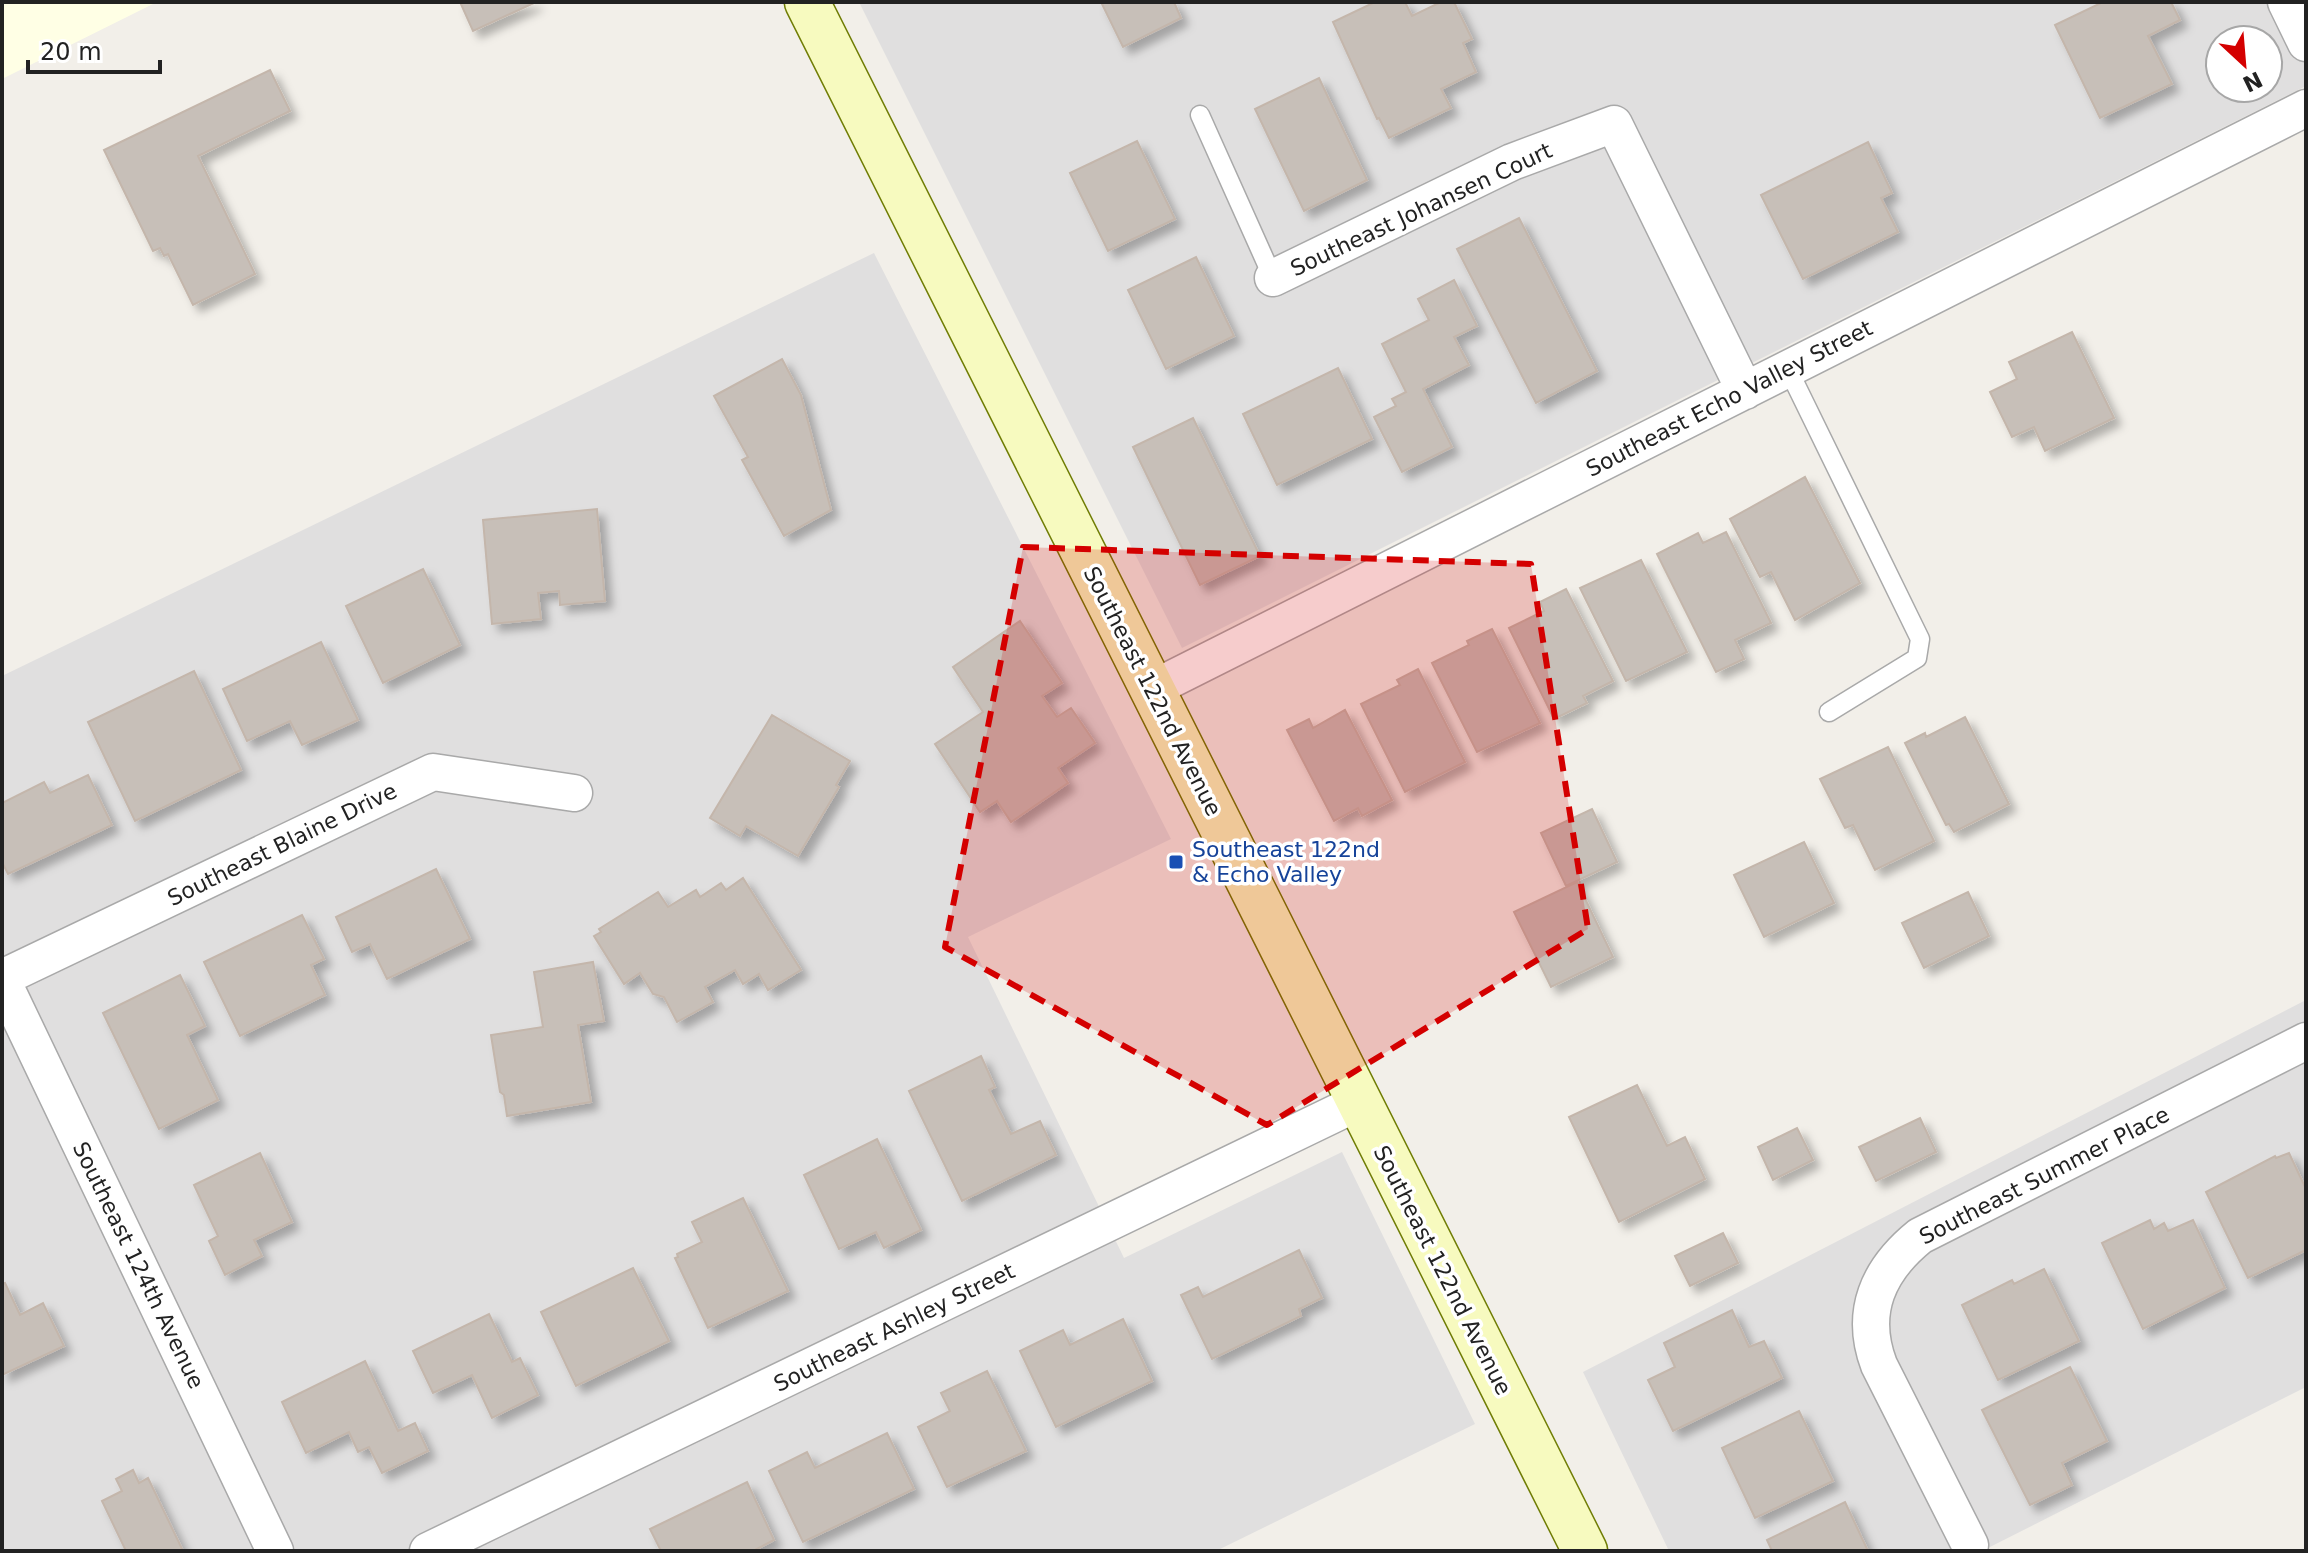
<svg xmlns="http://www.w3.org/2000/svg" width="2308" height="1553" font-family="'DejaVu Sans',sans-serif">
<defs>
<filter id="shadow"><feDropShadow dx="7" dy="7" stdDeviation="4" flood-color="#0004"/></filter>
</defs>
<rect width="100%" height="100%" fill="#f2efe9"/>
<path fill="#e0dfdf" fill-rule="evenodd" d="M859 2H2306V86L1182 648ZM2220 40H2268V88H2220Z
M874 253 1171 839 968 937 1124 1258 1342 1152 1475 1424 1216 1551H2V676Z
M2306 1000V1387L1982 1551H1669L1583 1372Z"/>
<path fill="#ffffe5" d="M2 2H157L2 79Z"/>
<path fill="#c7bfb8" stroke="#c4b6ab" stroke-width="2" filter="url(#shadow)" d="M460 2H536L473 31Z
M1101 2H1174L1181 18 1123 47Z
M1375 2H1405L1412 16 1441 2H1454L1472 39 1463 43 1476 72 1441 89 1451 108 1389 138 1379 118 1377 119 1333 22Z
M2103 2H2171L2180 20 2148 36 2172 84 2100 118 2055 25Z
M270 70 290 111 198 156 255 274 193 305 168 254 164 256 160 248 153 251 104 150Z
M1319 78 1367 180 1304 211 1255 109Z
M1137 141 1175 219 1108 251 1070 173Z
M1868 142 1892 193 1881 198 1898 232 1803 279 1761 195Z
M1519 218 1597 371 1536 403 1457 249Z
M1196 257 1234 336 1166 369 1128 290Z
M1454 280 1477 326 1454 337 1469 365 1423 389 1452 447 1402 472 1374 417 1396 406 1392 399 1406 392 1382 344 1429 320 1418 299Z
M2072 332 2114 418 2045 451 2034 427 2012 437 1990 392 2017 379 2009 362Z
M782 359 801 395 831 510 784 536 742 460 748 457 714 396Z
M1338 368 1372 439 1277 485 1243 414Z
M1193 418 1260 556 1200 585 1133 447Z
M1805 477 1860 583 1795 620 1771 572 1760 577 1730 519Z
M597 509 605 601 560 605 559 591 538 593 541 619 492 624 483 520Z
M1726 532 1771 623 1735 640 1744 659 1716 672 1657 554 1698 533 1703 543Z
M1641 560 1687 652 1626 681 1580 588Z
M423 569 460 645 383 683 346 606Z
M1566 589 1613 681 1583 696 1587 703 1554 719 1509 628 1544 611 1540 602Z
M1020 621 1062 683 1042 696 1057 717 1071 708 1095 743 1058 768 1068 783 1011 822 997 801 980 812 935 744 983 712 953 667Z
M1492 629 1540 723 1477 752 1432 663 1469 645 1467 641Z
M321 642 358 720 302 745 290 721 247 741 223 689Z
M1418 669 1465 762 1405 792 1361 704 1400 685 1397 680Z
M194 671 241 770 135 821 88 722Z
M1345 710 1392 800 1362 816 1358 808 1334 821 1287 730 1309 719 1313 728Z
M772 715 850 761 836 785 839 787 798 856 746 826 740 836 710 818Z
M1965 717 2009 804 1954 832 1949 824 1946 825 1905 743 1925 733 1926 737Z
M1888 747 1934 841 1875 870 1853 825 1845 828 1820 779Z
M88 775 112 825 8 874 2 862V803L44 782 50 793Z
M1592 809 1617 862 1566 886 1541 833Z
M1804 842 1834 903 1764 937 1734 875Z
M436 869 470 939 387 979 370 944 352 952 336 917Z
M743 878 801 970 768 990 759 974 743 984 735 970 705 987 713 1002 677 1022 664 997 653 994 640 973 624 984 594 936 601 932 599 929 658 892 668 907 696 890 700 897 721 883 726 890Z
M1577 882 1613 957 1551 987 1514 912Z
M1968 892 1989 936 1924 968 1902 923Z
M302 915 324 959 311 965 325 995 240 1036 204 962Z
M593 962 604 1021 578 1025 591 1102 507 1116 504 1095 500 1092 491 1035 543 1027 534 972Z
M180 975 205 1026 187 1035 218 1100 159 1129 103 1013Z
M981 1056 995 1087 989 1090 1011 1134 1040 1121 1056 1155 962 1201 909 1091Z
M1637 1085 1667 1146 1685 1137 1705 1179 1619 1222 1569 1117Z
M1920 1118 1936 1152 1876 1181 1859 1147Z
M1797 1128 1813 1160 1773 1180 1758 1147Z
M877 1139 921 1230 884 1248 876 1232 839 1249 804 1175Z
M260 1153 292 1222 254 1240 262 1256 225 1275 209 1241 218 1236 194 1185Z
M2289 1153 2306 1189V1250L2248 1278 2206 1192 2275 1156 2276 1158Z
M743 1198 788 1291 708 1328 675 1258 678 1257 677 1254 702 1242 692 1222Z
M2150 1220 2154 1229 2164 1223 2168 1231 2193 1220 2225 1288 2143 1329 2102 1243Z
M1723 1233 1738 1263 1690 1286 1675 1256Z
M1299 1250 1322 1298 1299 1309 1301 1316 1212 1359 1181 1295 1198 1287 1203 1297Z
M633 1268 669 1341 576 1386 541 1312Z
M2044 1269 2079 1341 1998 1380 1962 1305 2012 1280 2014 1284Z
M5 1283 20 1315 43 1303 64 1346 2 1375V1284Z
M1732 1310 1749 1347 1764 1341 1782 1378 1673 1431 1648 1380 1675 1367 1664 1343Z
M489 1314 512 1362 520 1358 538 1395 492 1418 472 1375 433 1393 413 1351Z
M1123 1319 1152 1381 1056 1427 1020 1351 1063 1330 1070 1345Z
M365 1361 398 1431 415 1423 428 1451 382 1473 369 1447 358 1452 349 1432 306 1453 282 1402Z
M2070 1367 2107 1441 2062 1463 2072 1485 2030 1505 1982 1410Z
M987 1371 1026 1451 947 1487 918 1427 950 1411 941 1393Z
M1799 1411 1833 1481 1755 1518 1722 1448Z
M887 1433 914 1489 803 1542 769 1471 807 1452 815 1468Z
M133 1470 139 1483 148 1478 183 1551H126L102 1501 122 1491 116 1479Z
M747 1482 774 1540 753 1551H661L650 1529Z
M1845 1502 1868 1551H1772L1767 1540Z"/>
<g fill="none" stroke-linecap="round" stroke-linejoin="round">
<g stroke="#a9a9a9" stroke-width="21">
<path id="service" d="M1200 115 1273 278
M1788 369 1920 639 1917 658 1829 712"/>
</g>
<g stroke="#a9a9a9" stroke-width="39">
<path id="minor" d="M2286 2 2306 43
M1273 278 1512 162 1614 124 1745 391
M1152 689 2306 108
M2 978 433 772 574 793
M2 980 275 1551
M1970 1545 1879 1365C1859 1312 1878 1270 1920 1236L2306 1041
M428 1551 1359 1102"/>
</g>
<g stroke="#707d05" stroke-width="47">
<path id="secondary" d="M807 2 1585 1551"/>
</g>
<use href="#service" stroke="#fff" stroke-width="18"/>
<use href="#minor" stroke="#fff" stroke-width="36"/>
<use href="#secondary" stroke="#f7fabf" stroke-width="44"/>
</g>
<path fill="#d40000" fill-opacity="0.2" stroke="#d40000" stroke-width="6" stroke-dasharray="16 10" stroke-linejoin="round" d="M1023 547 1531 564 1588 929 1267 1125 945 947Z"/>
<rect fill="#1a4fb4" stroke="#fff" stroke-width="3" x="1168" y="854" width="16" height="16" rx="4"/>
<g text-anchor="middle" stroke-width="7" stroke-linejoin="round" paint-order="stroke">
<g font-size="22" fill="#222" stroke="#fff">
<text transform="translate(1421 209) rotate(-25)" y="8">Southeast Johansen Court</text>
<text transform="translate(1729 398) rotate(-27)" y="8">Southeast Echo Valley Street</text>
<text transform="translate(1153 691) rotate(63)" y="8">Southeast 122nd Avenue</text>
<text transform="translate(282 844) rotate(-26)" y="8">Southeast Blaine Drive</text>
<text transform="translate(2044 1175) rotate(-27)" y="8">Southeast Summer Place</text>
<text transform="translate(139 1265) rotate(64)" y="8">Southeast 124th Avenue</text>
<text transform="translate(1443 1270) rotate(63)" y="8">Southeast 122nd Avenue</text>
<text transform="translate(894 1327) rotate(-26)" y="8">Southeast Ashley Street</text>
</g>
<g font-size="22" fill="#164399" stroke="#fff" text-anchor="start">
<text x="1192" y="857">Southeast 122nd<tspan x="1192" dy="25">&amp; Echo Valley</tspan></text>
</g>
</g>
<rect width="2308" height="1553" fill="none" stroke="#222222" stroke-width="8"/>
<g transform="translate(2244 64) rotate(154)"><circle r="38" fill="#ffffff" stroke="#a7a7a7" stroke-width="2"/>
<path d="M0-6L14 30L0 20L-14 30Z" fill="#d40000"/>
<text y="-12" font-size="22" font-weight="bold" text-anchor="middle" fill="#222222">N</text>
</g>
<path d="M28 60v12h132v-12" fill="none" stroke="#222222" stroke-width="4"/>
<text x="40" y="60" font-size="24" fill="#222222" stroke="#ffffff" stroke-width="6" paint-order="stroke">20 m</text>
</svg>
